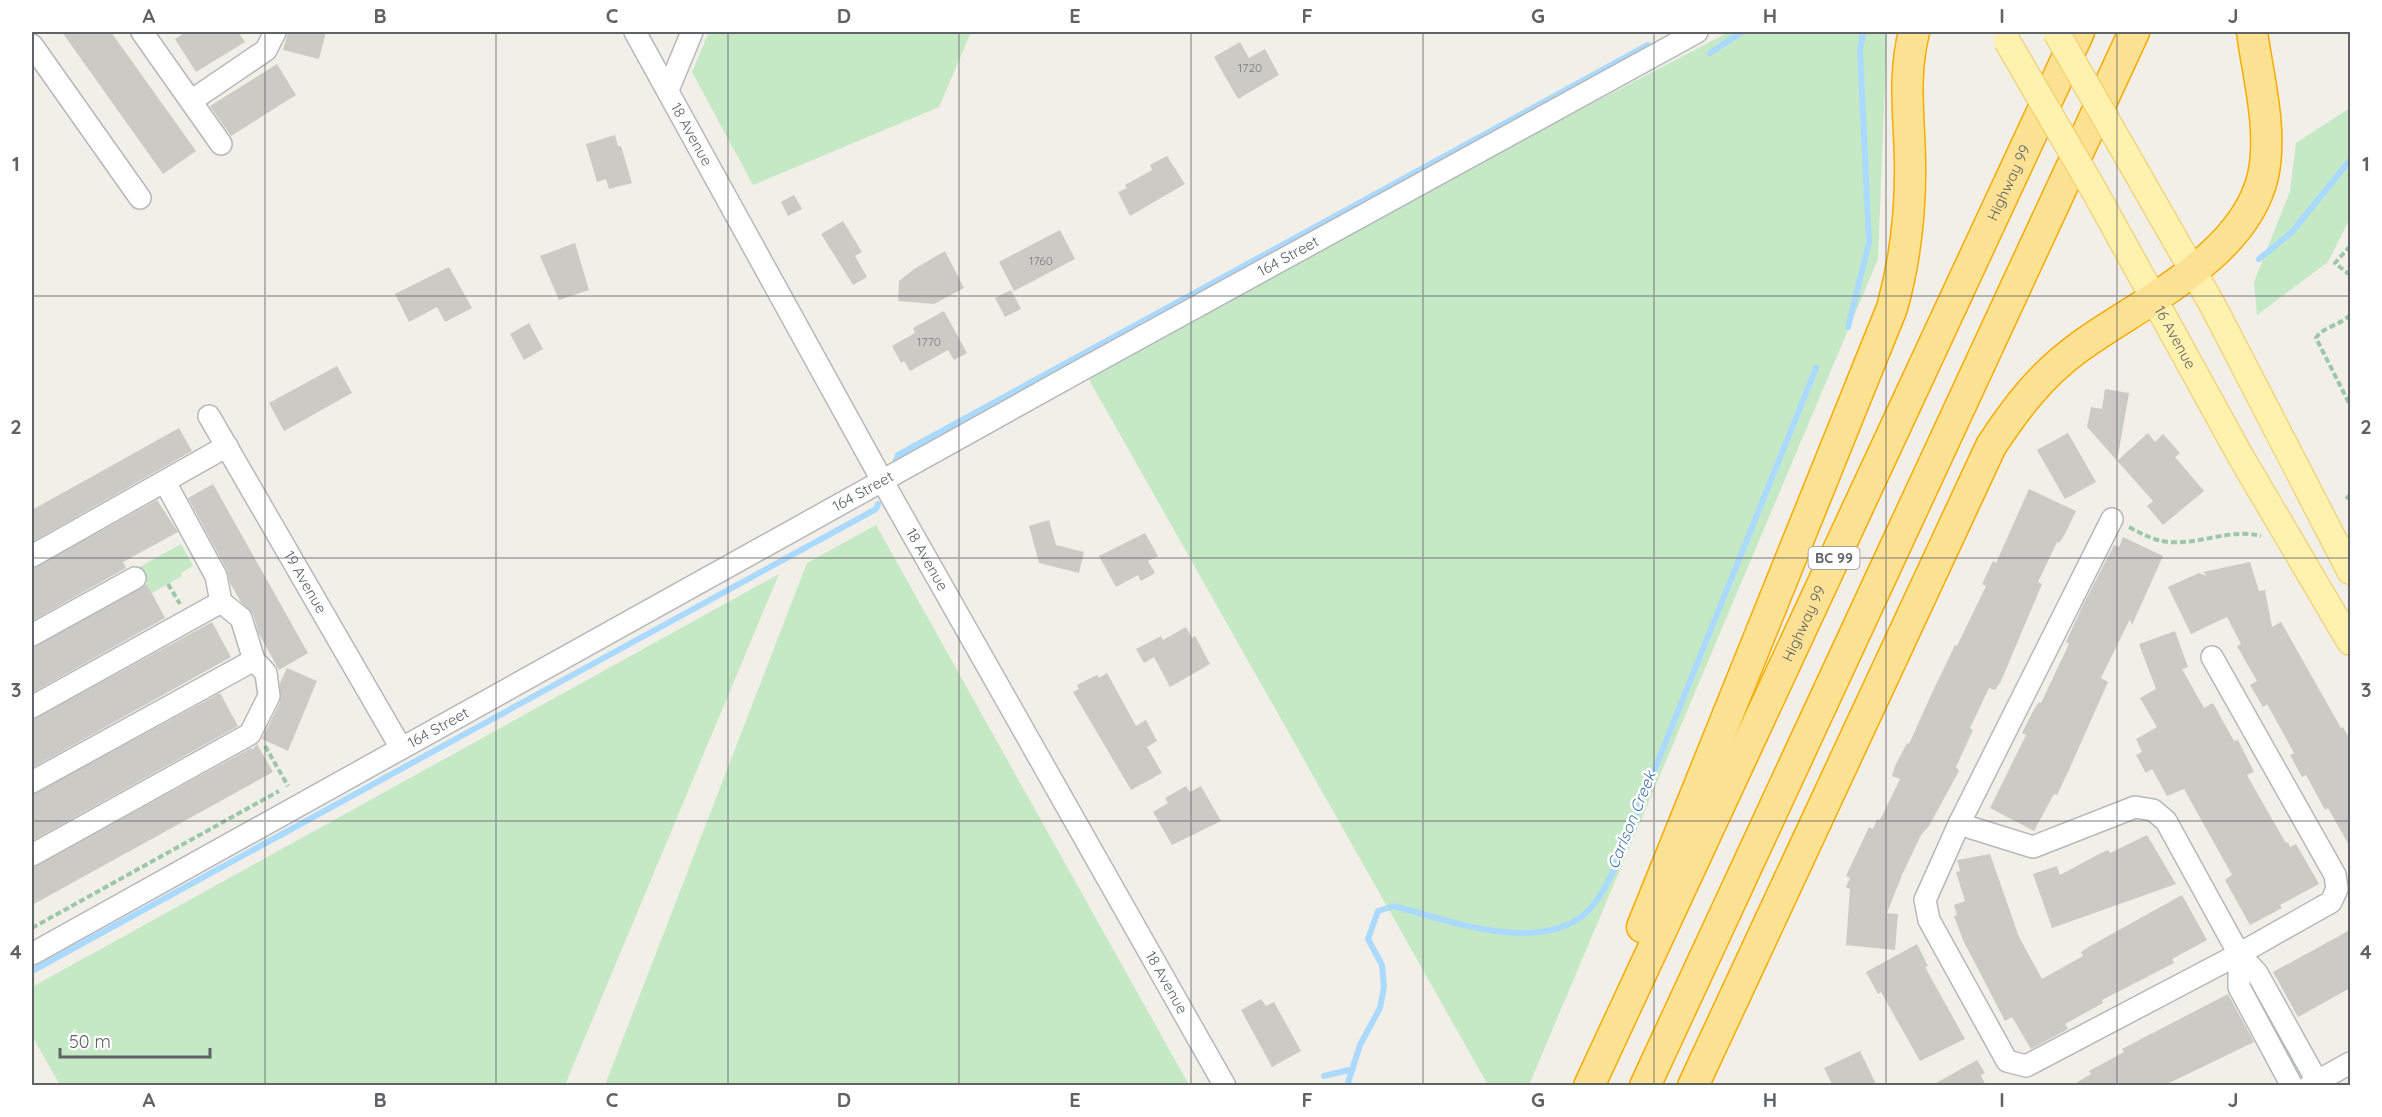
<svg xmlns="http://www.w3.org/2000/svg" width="2382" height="1117" font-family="Quicksand,sans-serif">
<rect width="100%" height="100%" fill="#f1efe8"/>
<path fill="#c5e8c5" d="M709 32H971L939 107 753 185 692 72Z
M1729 32H1887L1878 259 1529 1085H1488L1083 369Z
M2350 108V218L2328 262 2257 315 2254 282 2290 191 2296 143Z
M876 525 1189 1085H605L807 563Z
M181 544 193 566 181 573 182 576 152 593 138 568Z
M779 574 565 1085H60L32 1036V987Z"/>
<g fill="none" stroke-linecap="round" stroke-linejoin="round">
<path stroke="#aadaff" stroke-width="6" d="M1710 53 1742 32
M2259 259 2292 232 2350 160
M1848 327 1869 242 1860 51 1863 32
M894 466 898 455 1648 45
M32 971 876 509 878 504
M1324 1076 1353 1069
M1347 1086 1360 1045 1380 1008 1384 987 1382 965 1368 939 1378 911 1394 906C1448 920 1537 955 1586 913 1598 902 1606 885 1614 870L1816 368"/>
</g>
<path fill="#cccac5" d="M62 32H111L196 151 163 174Z
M186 32H238L245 42 196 72 175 39Z
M288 32H326L319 59 283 50Z
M1240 42 1249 58 1265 49 1279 75 1238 99 1214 57Z
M277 64 296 95 231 136 210 106Z
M615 135 618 146H621L632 183 609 189 606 179 597 182 586 144Z
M1167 156 1185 184 1130 216 1118 192 1127 188 1125 185 1152 170 1150 165Z
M794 195 802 209 788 216 781 202Z
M843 221 862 252 855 256 867 277 853 285 821 234Z
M1060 230 1075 259 1014 291 999 262Z
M575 243 589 290 559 300 540 256Z
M945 251 964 288 934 304 898 301 899 281 914 269Z
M449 267 472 308 445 322 437 307 409 322 395 294Z
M1011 290 1021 309 1005 317 995 298Z
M944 311 967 353 954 360 948 350 910 371 904 361 901 363 892 346 915 333 913 328Z
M529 323 543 349 524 360 510 334Z
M337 366 352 393 284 431 269 403Z
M2105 389 2129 393 2117 461 2148 433 2155 442 2163 434 2180 453 2175 457 2204 491 2163 525 2147 506 2153 501 2087 427 2091 407 2102 409Z
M179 428 192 451 32 542V510Z
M2068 433 2096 482 2065 499 2037 450Z
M213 484 308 653 279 670 259 634 253 614 241 602 230 583 227 570 188 498Z
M2029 489 2076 511 2065 534 2059 543 2057 542 2038 582 2042 584 2001 681 1995 690 1989 688 1970 728 1973 730 1956 767 1959 771 1929 826 1921 835 1902 875 1887 913 1898 914 1895 950 1846 945 1850 889 1846 887 1850 878 1846 876 1869 827 1873 829 1877 819 1880 820 1900 779 1892 776 1895 766 1907 743 1909 744 1932 693 1955 645 1957 646 1986 586 1982 584 1993 561 1996 563Z
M157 500 178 532 123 562 126 568 32 621V569Z
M1049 520 1056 545 1084 552 1079 573 1039 563 1029 526Z
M1145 533 1158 556 1148 561 1155 573 1141 581 1138 575 1116 587 1099 556Z
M2123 537 2163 556 2132 625 2130 619 2101 678 2108 682 2068 772 2057 795 2054 794 2034 831 1990 808 2026 735 2022 733 2033 711 2039 702 2041 703 2069 644 2066 642 2083 605 2114 545 2119 547Z
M2250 562 2259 591 2265 590 2272 627 2281 622 2341 728 2343 727 2350 740V847L2328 808 2325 810 2306 775 2302 777 2290 755 2294 753 2267 704 2263 707 2250 685 2257 681 2237 646 2241 644 2227 617 2191 634 2168 587 2199 573 2207 576 2203 572Z
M147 584 165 618 32 693V648Z
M212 622 231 657 32 768V720Z
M1186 627 1192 638 1195 636 1210 664 1170 687 1154 657 1144 663 1136 649 1161 636 1163 640Z
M2175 631 2188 667 2182 669 2204 708 2213 703 2234 741 2238 740 2254 772 2247 775 2268 812 2286 843 2288 842 2290 847 2296 844 2319 884 2280 905 2282 908 2250 925 2225 880 2232 875 2184 789 2167 796 2152 769 2146 773 2136 755 2142 752 2136 739 2157 727 2140 698 2156 689 2139 644Z
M287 668 317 681 288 751 262 739 280 702V683Z
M1107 673 1136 726 1146 720 1157 741 1147 747 1162 773 1131 790 1073 692 1079 689 1077 685 1097 675 1099 678Z
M220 693 238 726 32 841V795Z
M257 744 273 772 32 905V868L251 748 252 750Z
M1186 786 1190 792 1201 786 1221 821 1172 845 1153 812 1168 803 1165 798Z
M2147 835 2176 884 2052 928 2033 874 2057 866 2060 875 2099 854 2108 850 2110 853Z
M1990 854 2019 937 2042 979 2083 956 2081 952 2090 946 2182 895 2207 940 2172 959 2174 963 2102 1000 2103 1003 2065 1024 2068 1029 2031 1049 2012 1017 2005 1021 1963 940 1954 916 1957 915 1954 905 1965 901 1956 872 1960 871 1957 860Z
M2350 930V988L2298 1017 2273 972Z
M1917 944 1928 966 1925 967 1965 1039 1920 1061 1881 992 1878 994 1866 972Z
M2228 994 2254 1042 2163 1086H2071L2091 1074 2089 1071 2124 1052 2122 1049Z
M1261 999 1266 1006 1274 1002 1301 1051 1272 1067 1241 1010Z
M1860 1051 1877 1086H1833L1824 1068Z
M1977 1060 1985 1073 1981 1075 1986 1086H1931Z"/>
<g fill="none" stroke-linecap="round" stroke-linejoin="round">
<g stroke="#b5b8bc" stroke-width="24">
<g id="minor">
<path d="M142 32 221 144"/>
<path id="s1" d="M635 32 883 482 1225 1086"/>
<path d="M32 45 140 198"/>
<path d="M668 90 692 32"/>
<path d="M191 101 266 50 275 32"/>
<path id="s2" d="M209 416 401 748"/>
<path d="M2112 519 1959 824 1925 900 1929 920 2007 1061 2026 1066 2239 954 2331 902 2337 889 2335 875 2212 657"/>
<path d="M32 556 227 446"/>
<path d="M32 635 135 578"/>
<path d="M32 707 221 602"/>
<path d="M32 782 254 660"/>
<path d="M1959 824 2033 847 2135 807 2153 810 2166 821 2239 954 2257 973 2317 1081"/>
<path d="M32 855 250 734 269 696 266 673 254 660 241 618 221 602 216 576 165 482"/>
<path id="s3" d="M32 954 1083 369 1697 32"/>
<path d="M2239 954V987L2292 1086"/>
<path d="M2309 1086 2350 1063"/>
</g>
</g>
<g stroke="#f2c960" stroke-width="28">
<g id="major">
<path d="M2122 147 2213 306 2350 571"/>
<path id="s4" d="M2095 192 2241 457 2350 642"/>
</g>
</g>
<g stroke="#f9ab00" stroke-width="33">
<g id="highway">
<path d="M1642 927 1892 308C1906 258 1911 210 1910 159 1909 115 1903 75 1914 32"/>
<path id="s5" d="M1589 1086 2079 32"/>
<path d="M1645 1086 2134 32"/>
<path d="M1693 1086 1991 446C2015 409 2041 375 2078 348 2139 303 2244 258 2263 176 2273 130 2258 77 2252 32"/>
</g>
</g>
<path stroke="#9cc7a9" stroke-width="4" stroke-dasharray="6 3" stroke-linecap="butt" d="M2350 246 2335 263 2350 275
M2350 315C2341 325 2322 327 2316 338L2350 405
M2346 499 2350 495
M2129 527C2142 534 2153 540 2168 542 2199 545 2230 528 2261 536
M168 584 180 604
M265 746 288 786
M32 928 279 791"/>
<use href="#minor" stroke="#fff" stroke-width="21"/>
<use href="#major" stroke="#fff2af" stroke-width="26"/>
<use href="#highway" stroke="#fde293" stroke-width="30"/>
<g stroke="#f2c960" stroke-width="28" stroke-linecap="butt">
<path id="major-bridge" d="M2056 32 2122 147
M2007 41 2095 192"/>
</g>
<use href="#major-bridge" stroke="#fff2af" stroke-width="26"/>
</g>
<path fill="none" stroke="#5f6368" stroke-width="1.5" stroke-opacity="0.55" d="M265 32V1086M496 32V1086M728 32V1086M959 32V1086M1191 32V1086M1423 32V1086M1654 32V1086M1886 32V1086M2117 32V1086M32 296H2350M32 558H2350M32 821H2350"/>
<g text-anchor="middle" stroke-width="5" stroke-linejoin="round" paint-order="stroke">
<g font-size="12" fill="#7a7d7f">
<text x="1250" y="72">1720</text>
<text x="1041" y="265">1760</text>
<text x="929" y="346">1770</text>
</g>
<rect fill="#fff" stroke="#8f9295" stroke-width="1.5" x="1808.5" y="547" width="51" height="22" rx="4.5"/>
<g font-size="14" font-weight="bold" fill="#5f6368">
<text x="1834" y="563">BC 99</text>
</g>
<g font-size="15" fill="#5f6368" stroke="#fff">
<text dy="5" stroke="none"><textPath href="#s1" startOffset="117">18 Avenue</textPath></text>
<text dy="5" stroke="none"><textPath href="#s5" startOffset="996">Highway 99</textPath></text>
<text dy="5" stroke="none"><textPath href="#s3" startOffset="1437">164 Street</textPath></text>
<text dy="5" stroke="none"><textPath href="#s4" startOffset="166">16 Avenue</textPath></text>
<text dy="5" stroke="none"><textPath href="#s3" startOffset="951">164 Street</textPath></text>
<text dy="5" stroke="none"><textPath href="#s1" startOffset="603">18 Avenue</textPath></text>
<text dy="5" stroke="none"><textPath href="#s2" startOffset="192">19 Avenue</textPath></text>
<text dy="5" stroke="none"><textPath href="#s5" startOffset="510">Highway 99</textPath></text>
<text dy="5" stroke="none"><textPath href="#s3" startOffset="465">164 Street</textPath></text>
<text dy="5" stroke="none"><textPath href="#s1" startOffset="1089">18 Avenue</textPath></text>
</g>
<g font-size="16" font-style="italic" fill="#4174aa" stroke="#fff">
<text transform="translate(1631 820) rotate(-68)" y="6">Carlson Creek</text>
</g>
</g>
<rect width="2382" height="1117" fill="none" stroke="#ffffff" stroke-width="66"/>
<path d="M60 1048v9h150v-9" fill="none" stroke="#5f6368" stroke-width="3"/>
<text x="69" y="1048" font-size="18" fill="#5f6368" stroke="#ffffff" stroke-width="4.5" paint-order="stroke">50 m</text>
<rect x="33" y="33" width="2316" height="1051" fill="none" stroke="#5f6368" stroke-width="2"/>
<g font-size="20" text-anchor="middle" font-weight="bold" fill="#5f6368">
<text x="149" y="23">A</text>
<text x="380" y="23">B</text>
<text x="612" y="23">C</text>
<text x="844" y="23">D</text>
<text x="1075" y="23">E</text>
<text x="1307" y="23">F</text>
<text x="1538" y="23">G</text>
<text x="1770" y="23">H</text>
<text x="2002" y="23">I</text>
<text x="2233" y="23">J</text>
<text x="16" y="171">1</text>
<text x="2366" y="171">1</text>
<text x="16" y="434">2</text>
<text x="2366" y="434">2</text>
<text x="16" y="697">3</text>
<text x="2366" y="697">3</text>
<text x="16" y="959">4</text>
<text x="2366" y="959">4</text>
<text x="149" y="1107">A</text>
<text x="380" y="1107">B</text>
<text x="612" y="1107">C</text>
<text x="844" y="1107">D</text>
<text x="1075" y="1107">E</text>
<text x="1307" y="1107">F</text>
<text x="1538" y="1107">G</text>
<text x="1770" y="1107">H</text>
<text x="2002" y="1107">I</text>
<text x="2233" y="1107">J</text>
</g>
</svg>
